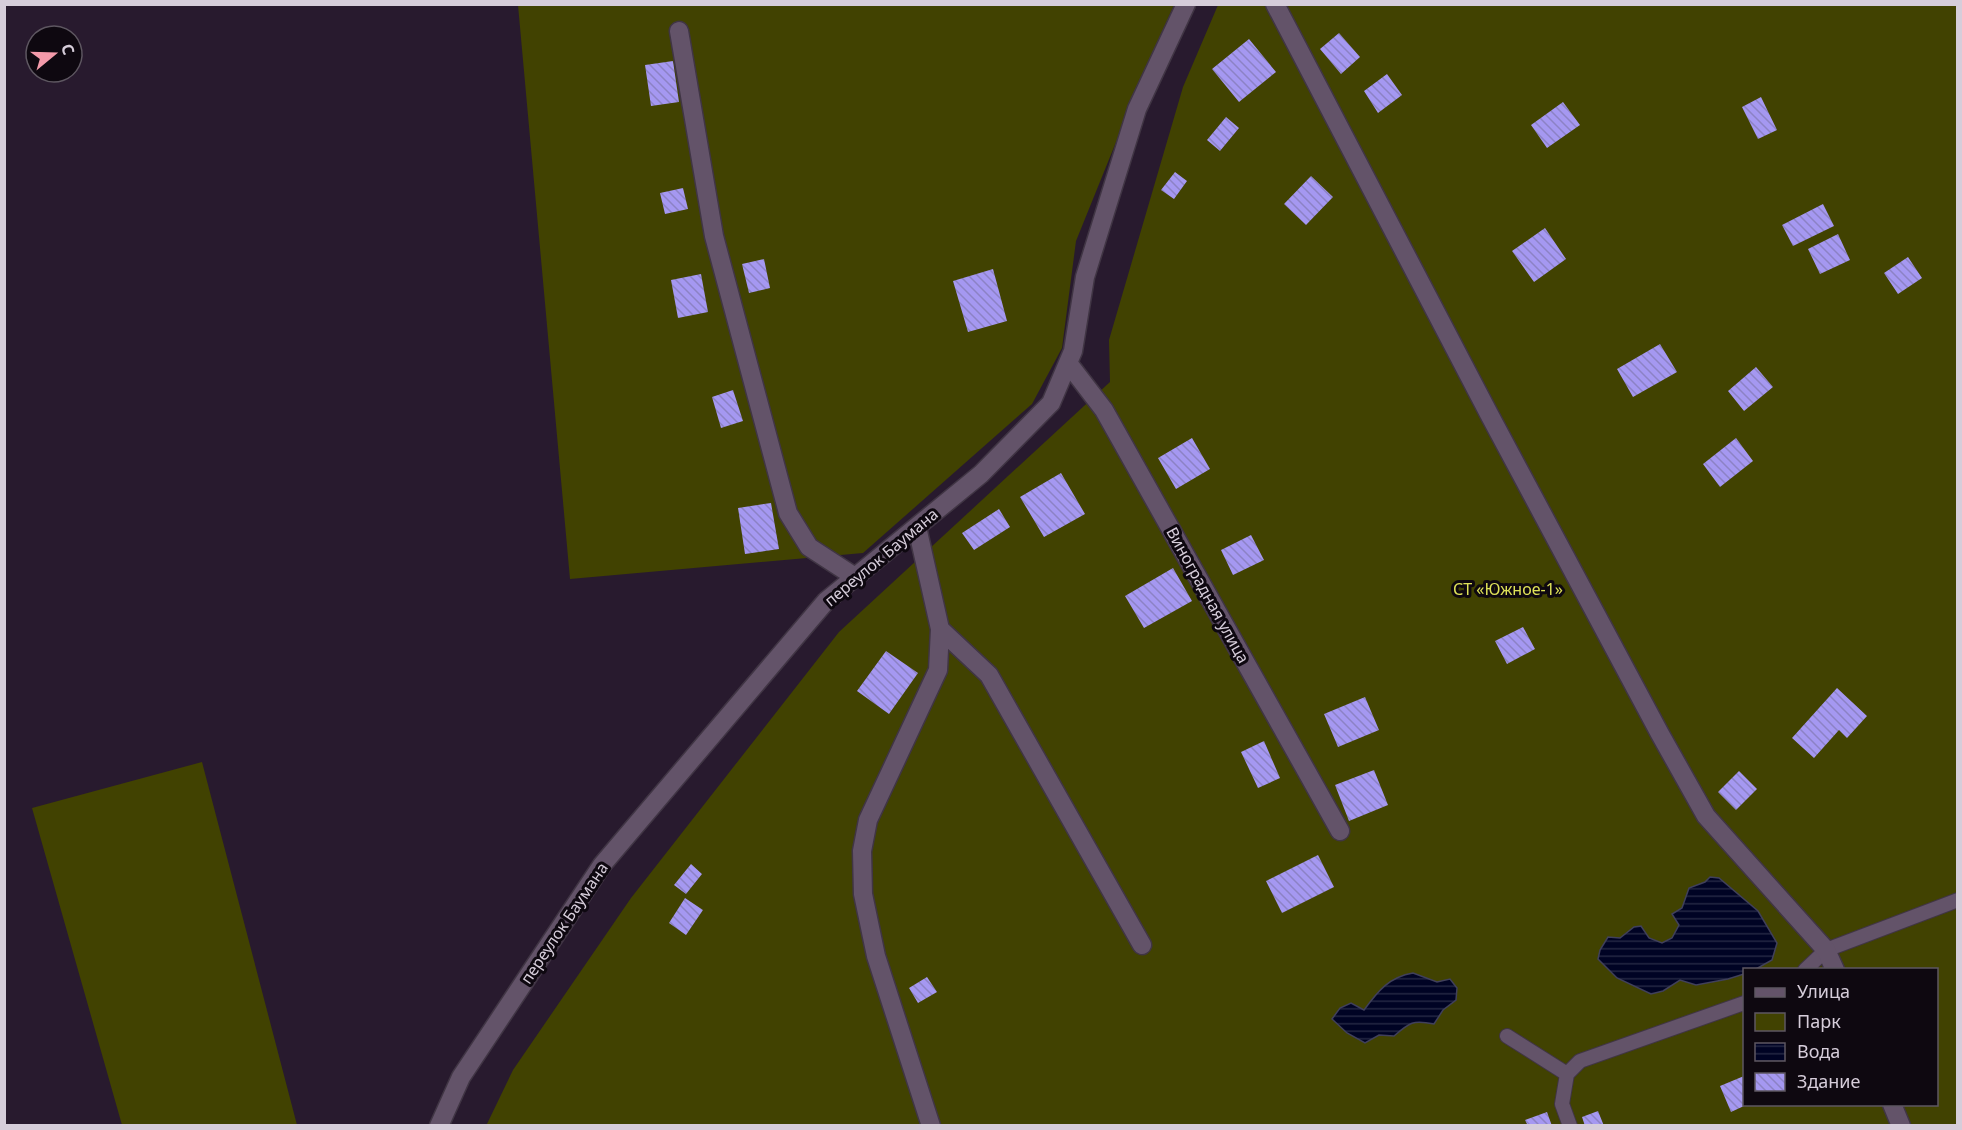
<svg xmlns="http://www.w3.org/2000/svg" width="1962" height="1130" font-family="'Noto Sans',sans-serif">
<defs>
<pattern id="water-rules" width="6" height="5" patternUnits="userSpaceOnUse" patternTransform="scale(1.5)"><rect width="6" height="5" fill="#000324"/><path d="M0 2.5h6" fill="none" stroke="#242743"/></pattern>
<pattern id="building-back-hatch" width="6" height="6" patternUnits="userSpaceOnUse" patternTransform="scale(1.5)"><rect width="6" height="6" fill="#a598f1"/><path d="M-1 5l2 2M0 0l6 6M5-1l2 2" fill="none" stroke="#8c82c5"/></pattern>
</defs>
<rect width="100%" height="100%" fill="#281a2e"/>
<path fill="#414201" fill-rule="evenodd" d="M518 5H1174L1148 63 1076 241 1062 348 1032 404 863 553 570 579Z
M1218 5H1957V1125L486 1126 513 1070 631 898 839 632 1110 382 1109 340 1183 87ZM1744 970H1936V1104H1744Z
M202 762 297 1125H122L32 808Z"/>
<path fill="url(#water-rules)" stroke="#40405b" stroke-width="1.5" d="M1710 877 1719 878 1758 911 1777 943 1772 960 1756 969 1744 970V974L1728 979 1696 985 1680 980 1663 991 1651 994 1617 978 1598 959 1600 950 1608 937 1620 938 1634 927 1641 926 1649 938 1662 943 1672 938 1679 925 1672 914 1682 908 1689 888 1705 882Z
M1413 973 1437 982 1450 979 1457 988 1456 1000 1443 1010 1434 1024C1413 1020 1410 1022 1394 1036L1379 1035 1365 1043 1347 1033 1332 1019 1340 1008 1351 1003 1364 1010C1378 991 1389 977 1413 973Z"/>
<path fill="url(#building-back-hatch)" d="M1339 33 1360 57 1341 74 1320 49Z
M1249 39 1276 72 1239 102 1212 69Z
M673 61 679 102 651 106 645 65Z
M1387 74 1402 95 1378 113 1364 91Z
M1761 97 1777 130 1758 139 1742 107Z
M1563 102 1580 125 1547 148 1531 125Z
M1226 117 1239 128 1220 151 1207 140Z
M1175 172 1187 181 1174 199 1161 190Z
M1311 176 1333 197 1306 225 1284 204Z
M683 188 688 209 665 214 660 193Z
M1823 204 1834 226 1793 246 1782 225Z
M1545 228 1566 259 1534 282 1512 251Z
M1838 234 1850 260 1820 274 1808 249Z
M1908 257 1922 278 1898 294 1884 273Z
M764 259 770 288 749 293 742 264Z
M993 269 1007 321 968 332 953 281Z
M701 274 708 312 678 318 671 280Z
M1660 344 1677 372 1633 397 1617 369Z
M1756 367 1773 387 1744 411 1728 391Z
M733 390 743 421 721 428 712 397Z
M1192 438 1210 469 1176 489 1158 458Z
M1736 438 1753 461 1720 487 1703 464Z
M1061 473 1085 514 1044 537 1020 497Z
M771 503 779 549 745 554 738 508Z
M999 509 1010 527 974 550 962 533Z
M1251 535 1264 560 1233 575 1221 550Z
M1173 568 1192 601 1144 628 1125 596Z
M1523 627 1535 649 1507 664 1495 641Z
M886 651 918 673 889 714 857 691Z
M1837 688 1867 716 1847 738 1839 730 1814 758 1792 738Z
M1365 697 1379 730 1338 747 1324 714Z
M1264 741 1280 778 1258 788 1241 752Z
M1374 770 1388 805 1349 821 1335 785Z
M1739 771 1757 789 1736 810 1718 792Z
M1318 855 1334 887 1282 913 1266 881Z
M691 864 702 874 686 894 674 885Z
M685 898 703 910 686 935 669 923Z
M927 977 937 992 918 1003 909 988Z
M1744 1076V1106L1731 1112 1720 1086Z
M1598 1111 1604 1126H1585L1582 1117Z
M1547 1112 1552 1126H1528L1525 1120Z"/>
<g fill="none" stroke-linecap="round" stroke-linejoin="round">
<g stroke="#403544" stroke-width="16">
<path id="lane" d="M1805 970 1826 950 1958 900
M1507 1036 1567 1074
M1570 1126 1562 1104 1567 1074 1580 1061 1744 1003"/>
</g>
<g stroke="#403544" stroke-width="21">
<path id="street" d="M1275 4 1489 414 1660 734 1706 816 1826 950 1835 970
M679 31 714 236 788 513 809 547 855 577
M1068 363 1104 410 1340 831
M917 527 940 629 938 670 868 820 862 851 863 894 876 956 931 1126
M940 629 989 675 1142 945
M1892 1104 1901 1126
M439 1126 461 1077 602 865 826 601 981 474 1051 403 1073 351 1085 277 1137 109 1186 4"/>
</g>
<use href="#lane" stroke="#635369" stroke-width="14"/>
<use href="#street" stroke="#635369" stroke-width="18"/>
</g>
<g text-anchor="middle" stroke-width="6" stroke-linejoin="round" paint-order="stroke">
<g font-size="16" fill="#d6cdda" stroke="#0e0810">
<text transform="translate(881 557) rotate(-40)" y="6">переулок Баумана</text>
<text transform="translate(1208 595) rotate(61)" y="6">Виноградная улица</text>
<text transform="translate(564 923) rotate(-56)" y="6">переулок Баумана</text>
</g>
<g font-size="16" fill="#dfe258" stroke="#0e0810">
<text x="1508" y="595">СТ «Южное-1»</text>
</g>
</g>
<rect width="1962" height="1130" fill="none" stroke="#d6cdda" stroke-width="12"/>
<rect x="1743" y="968" width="195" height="138" fill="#0e0810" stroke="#5e5761" stroke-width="1.5"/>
<rect x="1755" y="988" width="30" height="9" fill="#635369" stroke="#5e5761" stroke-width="1.5"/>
<text x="1797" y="998" font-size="18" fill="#d6cdda">Улица</text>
<rect x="1755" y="1013" width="30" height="18" fill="#414201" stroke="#5e5761" stroke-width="1.5"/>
<text x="1797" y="1028" font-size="18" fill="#d6cdda">Парк</text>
<rect x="1755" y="1043" width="30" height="18" fill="url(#water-rules)" stroke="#5e5761" stroke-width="1.5"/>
<text x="1797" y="1058" font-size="18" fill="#d6cdda">Вода</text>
<rect x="1755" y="1073" width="30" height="18" fill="url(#building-back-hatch)" stroke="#5e5761" stroke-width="1.5"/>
<text x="1797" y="1088" font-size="18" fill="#d6cdda">Здание</text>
<g transform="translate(54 54) rotate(71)"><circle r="28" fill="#0e0810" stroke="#5e5761" stroke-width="1.5"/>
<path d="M0-4.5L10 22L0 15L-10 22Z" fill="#f39aaa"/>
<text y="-9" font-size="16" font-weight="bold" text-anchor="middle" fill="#d6cdda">С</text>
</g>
</svg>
